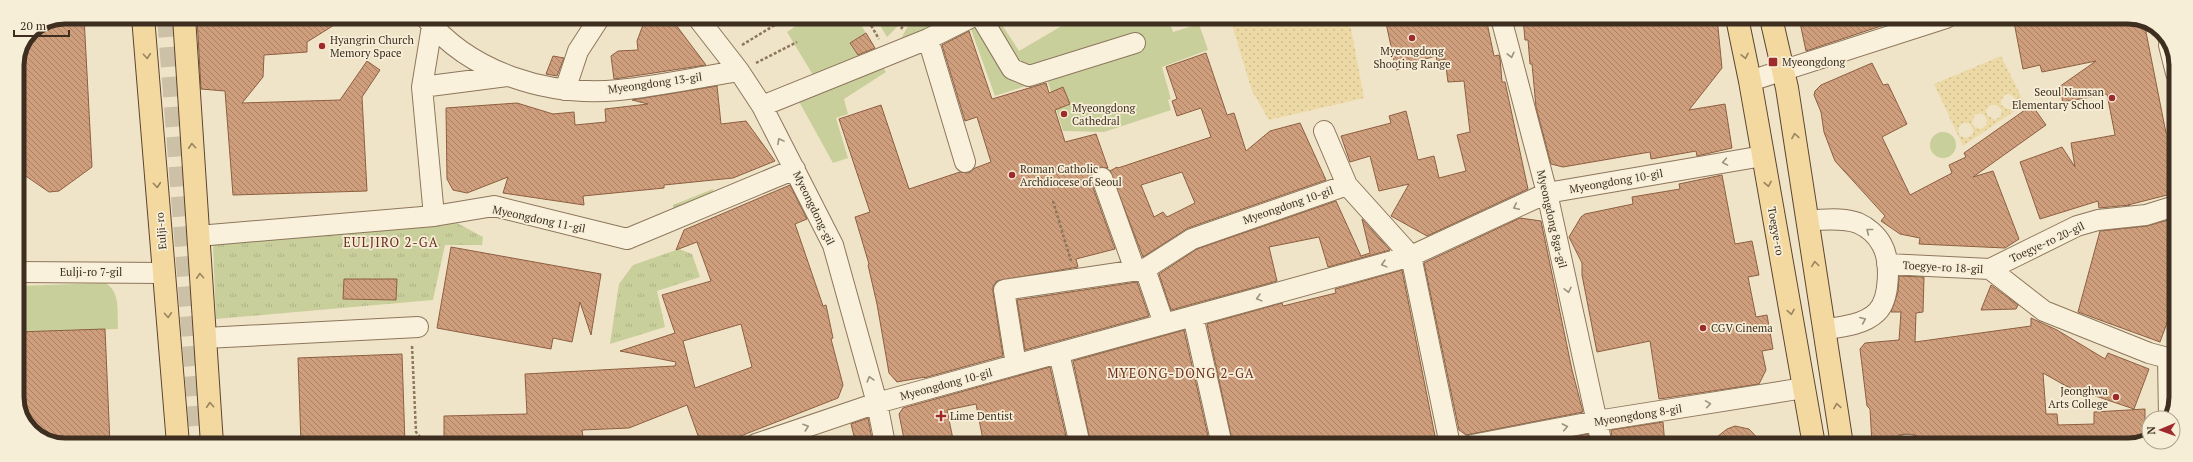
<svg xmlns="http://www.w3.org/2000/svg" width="2193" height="462" font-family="'PT Serif',serif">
<defs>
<pattern id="grass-tufts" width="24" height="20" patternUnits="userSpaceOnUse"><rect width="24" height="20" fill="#c9cf9b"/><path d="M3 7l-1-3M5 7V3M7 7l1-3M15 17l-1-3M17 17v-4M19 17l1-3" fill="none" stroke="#aeb285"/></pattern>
<pattern id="sand-dots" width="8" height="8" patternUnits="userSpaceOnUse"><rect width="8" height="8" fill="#ecd9a5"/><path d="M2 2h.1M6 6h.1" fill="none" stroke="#cbbb8e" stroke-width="1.8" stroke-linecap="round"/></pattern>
<pattern id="building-back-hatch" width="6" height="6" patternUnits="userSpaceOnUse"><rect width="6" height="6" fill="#cf9f7d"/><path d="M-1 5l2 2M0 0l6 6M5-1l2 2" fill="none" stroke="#a98266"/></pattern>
</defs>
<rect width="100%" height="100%" fill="#f0e4c8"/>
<path fill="url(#grass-tufts)" d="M713 189V192L681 207 673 209V205Z
M457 223 483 237 482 245H445L433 300 216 319 213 245Z
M679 249 692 254 700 277 657 291 665 327 610 344 619 284 633 265Z"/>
<path fill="url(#sand-dots)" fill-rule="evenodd" d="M1230 18H1349L1364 98 1269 120 1252 91Z
M2001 56 2025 104 1963 146 1934 84ZM2006 94C2012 94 2015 97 2016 103L2012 109H2007L2001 105V100ZM1991 105H1996L2002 110 2001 116 1995 120 1987 115 1986 110ZM1980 113 1984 115 1987 120 1986 125 1981 129 1974 127 1972 122 1975 115ZM1963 123H1969L1973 129V134L1967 138 1960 136C1957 131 1958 126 1963 123Z"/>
<path fill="#c9cf9b" d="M809 17H856L866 33 850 43 861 59 813 75 787 32Z
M875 17H904L897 27 887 37Z
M913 17H962L898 44Z
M982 17H997L1019 51 1077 17H1168L1173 32 1199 24 1208 50 1162 67 1171 99 1168 100 1171 110 1104 132 1063 131 1047 79 995 96 969 24Z
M881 64 886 72 844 99 848 114 836 118 848 158 833 163 797 98Z
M1930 145a13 13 0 1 1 26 0a13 13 0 1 1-26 0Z
M105 283C121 291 117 313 118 329L17 332V286Z"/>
<path fill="url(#building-back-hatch)" stroke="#8d5f41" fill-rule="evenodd" d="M65 17H84L92 167 59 191 49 192 17 170V65L31 31Z
M197 17H347L307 42V52L264 55 263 77 242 103 340 100 367 61 380 70 362 97 367 191 233 195 225 91 201 89Z
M646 17H670L706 65 614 79 611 56 618 51 638 50 637 41Z
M1385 18H1486L1494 56 1499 55 1500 58 1502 82H1505L1528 189 1427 236 1391 216 1409 184 1379 191 1370 156 1350 162 1341 136 1391 123 1389 116 1406 111 1418 160 1434 156 1439 178 1466 171 1457 135 1470 132 1464 81 1448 82 1445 59 1437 61 1436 56 1411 63 1412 66 1396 70Z
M1523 18H1717L1722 68 1689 110 1725 104 1732 148 1697 156 1696 151 1651 159 1650 152 1563 167 1551 164 1536 107 1532 64H1530L1528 40H1525Z
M1799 18H1899V20L1806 51Z
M2034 18H2062L2063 23 2088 18H2137L2144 22 2166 133 2176 131 2175 193 2128 205H2130L2099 208 2098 201 2040 219 2020 162 2062 147 2075 167 2071 143 2115 135 2107 94 2063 102 2059 87 2096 61 2042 72 2040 65 2023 69 2014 22Z
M969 31 992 99 1046 83 1049 93 1063 87 1070 104 1055 110 1065 142 1096 134 1108 168 1098 167 1094 170 1091 176V182L1115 249 1076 259 1078 267 997 281 993 286V292L1003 356 924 378 925 377 897 382 889 373 877 304 868 265 869 264 855 217 870 212 839 119 881 105 909 189 960 172 969 173 975 168 991 162 977 117 965 121 942 45Z
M866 33 875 48 858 55 850 43Z
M1206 53 1227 115 1234 113 1246 151 1270 131 1300 123 1326 180 1188 228 1143 257 1110 171 1117 167 1118 168 1211 137 1201 108 1177 116 1172 101 1177 99 1166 67ZM1182 172 1195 203 1167 217 1163 212 1154 217 1141 185Z
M553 56 564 58 557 76 546 74Z
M1872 63 1883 85 1888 84 1907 124 1882 137 1910 195 1952 173 1949 165 1966 157 1964 153 2032 105 2046 125 1973 177 1993 171 2019 239 2005 248 1919 244 1920 238 1900 234 1881 221 1885 216 1835 161 1824 132 1821 112 1814 95 1815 91 1821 85Z
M717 86 721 124 746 121 775 161 733 178 664 185V188L583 196 584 205 503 193 508 177 467 193 453 190 447 179 446 108 517 103 553 114 574 112 575 125 606 122 605 109 648 104 632 100Z
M1722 175 1735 244 1752 241 1759 275 1748 277 1756 317 1767 315 1773 349 1762 351 1766 370 1759 384 1659 399 1650 341 1597 352 1582 275V263L1569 237 1581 217 1585 214 1633 204 1632 197 1680 189 1679 184Z
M790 185 807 219 795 224 823 306 826 305 833 338 831 339 843 385 838 398 720 444H701L687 405 629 428 582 430 584 444H456L455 441 444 442V416L527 414 525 374 675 366 676 362 620 351 675 333 662 295 711 281 697 242 676 250 684 230ZM741 324 752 367 695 388 683 341Z
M1336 201 1361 256 1370 253 1362 219 1390 250 1328 267 1319 237 1269 247 1277 281 1171 310 1159 274 1197 249Z
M1520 218 1541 221 1572 370 1583 412 1466 435 1459 430 1424 263Z
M2175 218V301L2160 342 2078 312 2100 231 2147 226Z
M451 247 601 274 591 335 580 302 572 342 553 338 551 349 437 328Z
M1402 270 1435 436 1387 445H1233L1207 324 1282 303 1283 306 1336 293 1335 289Z
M1899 276 1924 277 1923 312 1916 313 1915 342 2031 326V318L2057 330 2105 359 2108 353 2149 369 2134 409 2066 386 2043 373 2046 414H2057L2058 425 2094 424V412L2145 409V438L2128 445H1934L1932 440H1920L1915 435 1905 434 1899 435 1894 442 1872 444 1870 409 1867 406 1860 349 1865 343 1899 340 1901 312H1891L1898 292Z
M344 279H397L396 300 343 299Z
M1137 282 1149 316 1025 350 1017 300Z
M1991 285 2018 305 2016 309 1981 310Z
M105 329 110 444H56L29 429 18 405 17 332Z
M1184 330 1210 445H1091L1073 361Z
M402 354 405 444H301L298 358Z
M1050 367 1068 445H984L976 404 947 410 954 444H905L899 414 903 408Z
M868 418 873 444H856L851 424Z
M1663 422 1665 445H1613L1611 430Z
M1735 426 1749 429 1764 445H1707L1727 429Z
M1588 434 1590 443 1583 445H1534Z"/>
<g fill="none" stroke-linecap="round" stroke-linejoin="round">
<path stroke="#ccc0a6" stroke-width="20" stroke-dasharray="20 10" stroke-linecap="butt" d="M167 17 200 444"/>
<g stroke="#8d765c" stroke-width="22">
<path id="minor" d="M425 17C470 73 548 97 619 90 659 86 699 77 739 71
M697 17 739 71 762 106 833 245 877 403 885 444
M981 17 1012 69 1029 76 1135 43
M1501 18 1547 193 1602 445
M432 26 422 87 434 216
M928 39 965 162
M2169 45 2176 73
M1750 81 1946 18
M422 87 507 76
M565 90 578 51 600 17
M762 106 928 39 972 17
M1324 131 1347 185
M1102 178 1135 270
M1809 220C1824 220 1843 217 1858 223 1867 227 1877 235 1882 245 1891 261 1890 299 1877 312 1864 325 1841 327 1825 329
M198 236 434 216 494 206 627 239 795 169
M1887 264 1990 269 2044 311 2149 353 2175 360
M1145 269 1164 324
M1990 269 2077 226 2098 220 2146 215 2175 206
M17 272 164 273
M1193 316 1222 445
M205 338 418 327
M1059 353 1080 445
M2168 358 2169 417
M1016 365 1004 290 1145 269 1192 239 1347 185 1411 256 1450 445
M756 444 877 403 1411 256 1547 193 1763 156
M1472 445 1597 421 1804 388
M1905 445H1910"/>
</g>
<g stroke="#5b4430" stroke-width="24">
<path id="major" d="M143 17 178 444
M184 17 212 444
M1737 18 1750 81 1814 445
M1771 18 1787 88 1842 445"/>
</g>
<path stroke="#8d765c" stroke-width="2.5" stroke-dasharray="3 2" stroke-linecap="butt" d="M866 17 879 39
M901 29 909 17
M742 45 788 17
M756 63 797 42
M1053 201 1071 261
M412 346 416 432 426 444"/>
<use href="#minor" stroke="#faf1dc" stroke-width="20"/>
<use href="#major" stroke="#f3d9a0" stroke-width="22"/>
</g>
<defs><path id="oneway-chevron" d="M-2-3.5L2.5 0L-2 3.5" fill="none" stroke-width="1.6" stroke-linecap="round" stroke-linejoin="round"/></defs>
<g stroke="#9c907e">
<use href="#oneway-chevron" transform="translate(1511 55) rotate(76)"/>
<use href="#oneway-chevron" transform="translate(780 141) rotate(-118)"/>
<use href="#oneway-chevron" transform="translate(1725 162) rotate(170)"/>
<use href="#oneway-chevron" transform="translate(1516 207) rotate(155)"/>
<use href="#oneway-chevron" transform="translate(1869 231) rotate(-142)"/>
<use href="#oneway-chevron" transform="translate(1384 264) rotate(165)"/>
<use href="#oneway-chevron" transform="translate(1568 290) rotate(77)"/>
<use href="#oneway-chevron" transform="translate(1259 298) rotate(165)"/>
<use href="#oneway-chevron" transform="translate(1863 320) rotate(-23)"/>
<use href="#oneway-chevron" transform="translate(870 379) rotate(-105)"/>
<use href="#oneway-chevron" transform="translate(1708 404) rotate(-9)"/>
<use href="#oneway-chevron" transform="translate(806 427) rotate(-19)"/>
<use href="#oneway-chevron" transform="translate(1565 427) rotate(-11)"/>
</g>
<g stroke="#988460">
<use href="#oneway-chevron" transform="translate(147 56) rotate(85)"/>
<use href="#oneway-chevron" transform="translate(1745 56) rotate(78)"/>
<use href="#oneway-chevron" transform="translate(1795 136) rotate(-99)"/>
<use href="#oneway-chevron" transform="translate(192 146) rotate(-94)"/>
<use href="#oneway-chevron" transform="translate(1768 184) rotate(80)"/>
<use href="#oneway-chevron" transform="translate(157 185) rotate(85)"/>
<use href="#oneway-chevron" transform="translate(1815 264) rotate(-98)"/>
<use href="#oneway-chevron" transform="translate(200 276) rotate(-94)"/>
<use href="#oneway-chevron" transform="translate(1791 312) rotate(80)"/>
<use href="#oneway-chevron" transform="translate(168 315) rotate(86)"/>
<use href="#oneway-chevron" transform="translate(210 405) rotate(-94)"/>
<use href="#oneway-chevron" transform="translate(1837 406) rotate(-99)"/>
</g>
<g fill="#9e2a2b" stroke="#f7eed8" stroke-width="1.5">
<circle cx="1412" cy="38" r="4"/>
<circle cx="322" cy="46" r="4"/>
<rect x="1768" y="57" width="10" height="10" rx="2"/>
<circle cx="2112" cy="98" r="4"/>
<circle cx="1064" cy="114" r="4"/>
<circle cx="1012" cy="175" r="4"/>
<circle cx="1703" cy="328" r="4"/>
<circle cx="2116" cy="397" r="4"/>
<path d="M939 410h4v4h4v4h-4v4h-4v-4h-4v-4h4z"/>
</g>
<g text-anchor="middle" stroke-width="3.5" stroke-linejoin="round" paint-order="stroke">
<g font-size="11" fill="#3d2e20" stroke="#f7eed8" text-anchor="start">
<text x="330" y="44">Hyangrin Church<tspan x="330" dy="13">Memory Space</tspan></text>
<text x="1412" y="55" text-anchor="middle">Myeongdong<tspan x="1412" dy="13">Shooting Range</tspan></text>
<text x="1782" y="66">Myeongdong</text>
<text x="2104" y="96" text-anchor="end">Seoul Namsan<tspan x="2104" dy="13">Elementary School</tspan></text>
<text x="1072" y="112">Myeongdong<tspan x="1072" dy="13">Cathedral</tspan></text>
<text x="1020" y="173">Roman Catholic<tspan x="1020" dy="13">Archdiocese of Seoul</tspan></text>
<text x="1711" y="332">CGV Cinema</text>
<text x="2108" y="395" text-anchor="end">Jeonghwa<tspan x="2108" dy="13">Arts College</tspan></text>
<text x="950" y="420">Lime Dentist</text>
</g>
<g font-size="11" fill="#3d2e20" stroke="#f7eed8">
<text transform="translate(655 83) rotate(-8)" y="4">Myeongdong 13-gil</text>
<text transform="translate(1616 181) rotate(-10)" y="4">Myeongdong 10-gil</text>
<text transform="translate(1288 205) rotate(-19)" y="4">Myeongdong 10-gil</text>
<text transform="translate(814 208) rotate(64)" y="4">Myeongdong-gil</text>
<text transform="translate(539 219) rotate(12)" y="4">Myeongdong 11-gil</text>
<text transform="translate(1552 219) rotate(77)" y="4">Myeongdong 8ga-gil</text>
<text transform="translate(161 231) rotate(-95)" y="4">Eulji-ro</text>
<text transform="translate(1776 231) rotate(80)" y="4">Toegye-ro</text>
<text transform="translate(2047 242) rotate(-25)" y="4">Toegye-ro 20-gil</text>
<text transform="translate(1943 267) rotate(3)" y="4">Toegye-ro 18-gil</text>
<text x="91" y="276">Eulji-ro 7-gil</text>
<text transform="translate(946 384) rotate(-15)" y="4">Myeongdong 10-gil</text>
<text transform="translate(1638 415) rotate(-9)" y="4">Myeongdong 8-gil</text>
</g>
<g font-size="13" letter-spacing="1" fill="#6b2e1e" stroke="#f7eed8">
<text x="391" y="247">EULJIRO 2-GA</text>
<text x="1181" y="378">MYEONG-DONG 2-GA</text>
</g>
</g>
<path d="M0 0H2193V462H0ZM65 24H2128A41 41 0 0 1 2169 65V397A41 41 0 0 1 2128 438H65A41 41 0 0 1 24 397V65A41 41 0 0 1 65 24Z" fill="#f7eed8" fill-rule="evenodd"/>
<path fill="none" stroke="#3d2e20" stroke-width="5" d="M65 24H2128A41 41 0 0 1 2169 65V397A41 41 0 0 1 2128 438H65A41 41 0 0 1 24 397V65A41 41 0 0 1 65 24Z"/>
<g transform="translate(2161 430) rotate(268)"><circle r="19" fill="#f7eed8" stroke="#ada18e"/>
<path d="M0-3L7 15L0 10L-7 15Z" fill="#9e2a2b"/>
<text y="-6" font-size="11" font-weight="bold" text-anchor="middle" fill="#3d2e20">N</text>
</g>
<path d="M14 30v6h55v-6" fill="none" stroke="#3d2e20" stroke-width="2"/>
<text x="20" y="30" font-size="12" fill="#3d2e20" stroke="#f7eed8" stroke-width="3" paint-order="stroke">20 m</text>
</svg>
